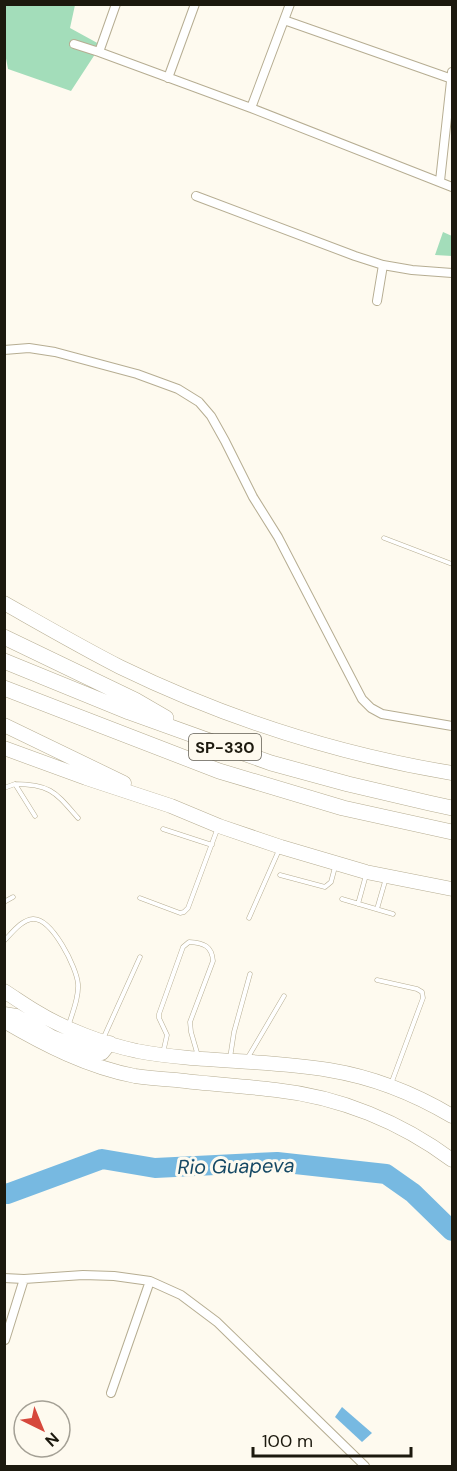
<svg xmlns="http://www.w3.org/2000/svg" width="457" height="1471" font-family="'DM Sans',sans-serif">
<rect width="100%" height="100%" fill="#fefaef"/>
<path fill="#a3ddba" d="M4 5H75L70 28 101 45 71 91 8 69 5 53Z
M443 232 452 236V256L435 255Z"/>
<path fill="#77b9e1" d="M342 1407 372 1433 362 1442 335 1417Z"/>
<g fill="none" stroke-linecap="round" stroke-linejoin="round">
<path stroke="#77b9e1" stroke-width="20" d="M4 1193 7 1194 102 1159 155 1168 277 1162 386 1174 413 1193 452 1231"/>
<g stroke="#b6ad92" stroke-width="5">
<path id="service" d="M384 538 452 564
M15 784C51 784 56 793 78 818
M4 788 15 784 35 816
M163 829 212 845
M280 875 325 887 331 882 335 867
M140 898 180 913 184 912 188 908 217 830
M342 899 393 914
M4 902 13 897
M358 904 366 875
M377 909 386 878
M249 918 279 850
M4 941C12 933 21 920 33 919 52 918 77 968 78 984 79 997 73 1011 69 1024
M377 980 417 989 422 992 423 998 391 1084
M103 1039 140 957
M163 1053 167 1035 159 1018V1014L183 947 189 942C204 943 212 946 213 961L190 1022 191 1032 198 1056
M230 1058 234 1032 250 974
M247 1059 284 996"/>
</g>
<g stroke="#b6ad92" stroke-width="10">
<path id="minor" d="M284 20 452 79
M74 44 99 52 251 108 452 187
M99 52 116 4
M168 78 195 4
M251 108 290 4
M440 181 452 72
M196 196 355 256 383 265 412 270 452 273
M377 301 383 265
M4 350 29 348 55 352 137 374 178 389 199 402 211 416 225 441 253 497 278 537 362 699 371 708 382 714 452 726
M4 1278 24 1279 83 1275 114 1276 150 1281 181 1295 217 1322 365 1466
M5 1340 24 1279
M111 1393 150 1281"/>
</g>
<g stroke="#b6ad92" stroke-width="15">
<path id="primary" d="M4 991C15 998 25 1005 35 1011 64 1029 104 1044 137 1051 201 1063 265 1059 329 1070 372 1077 415 1094 452 1116
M4 1014 16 1016 52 1037 97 1054 102 1053 110 1043
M4 1021C45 1045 88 1067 135 1076 148 1078 162 1079 176 1080 209 1084 243 1086 276 1090 340 1097 401 1122 452 1160"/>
</g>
<g stroke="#b6ad92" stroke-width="15">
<path id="trunk" d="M4 603C43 625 81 647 120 667 225 718 337 754 452 773
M4 725 124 783
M4 748 86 778 171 806 219 826 281 847 366 872 452 889"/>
</g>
<g stroke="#b6ad92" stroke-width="16">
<path id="motorway" d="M4 637 135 700 166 718
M4 661 129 712 271 763 348 784 429 803 452 808
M4 688 219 771 343 808 452 832"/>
</g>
<use href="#service" stroke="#fff" stroke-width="4"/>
<use href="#minor" stroke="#fff" stroke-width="8"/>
<use href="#primary" stroke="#fff" stroke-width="14"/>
<use href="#trunk" stroke="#fff" stroke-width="14"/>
<use href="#motorway" stroke="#fff" stroke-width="15"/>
</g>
<g text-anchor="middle" stroke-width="6" stroke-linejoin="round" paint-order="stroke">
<rect fill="#fefaef" stroke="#605c52" stroke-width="1.5" x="189" y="734" width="72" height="26" rx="4.5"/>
<g font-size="16" font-weight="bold" fill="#1c190e">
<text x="225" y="753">SP-330</text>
</g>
<g font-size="20" font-style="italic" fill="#164965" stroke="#fefaef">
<text transform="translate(236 1166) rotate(-1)" y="7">Rio Guapeva</text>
</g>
</g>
<rect width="457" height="1471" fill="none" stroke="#1c190e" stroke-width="12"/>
<g transform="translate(42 1429) rotate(137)"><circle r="28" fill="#fefaef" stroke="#a4a095" stroke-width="1.5"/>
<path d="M0-4.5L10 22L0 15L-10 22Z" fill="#d6483c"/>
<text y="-9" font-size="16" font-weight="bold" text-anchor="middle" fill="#1c190e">N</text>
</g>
<path d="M253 1447v9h158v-9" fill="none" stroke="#1c190e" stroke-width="3"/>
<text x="262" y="1447" font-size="18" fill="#1c190e" stroke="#fefaef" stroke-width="4.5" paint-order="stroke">100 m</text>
</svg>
